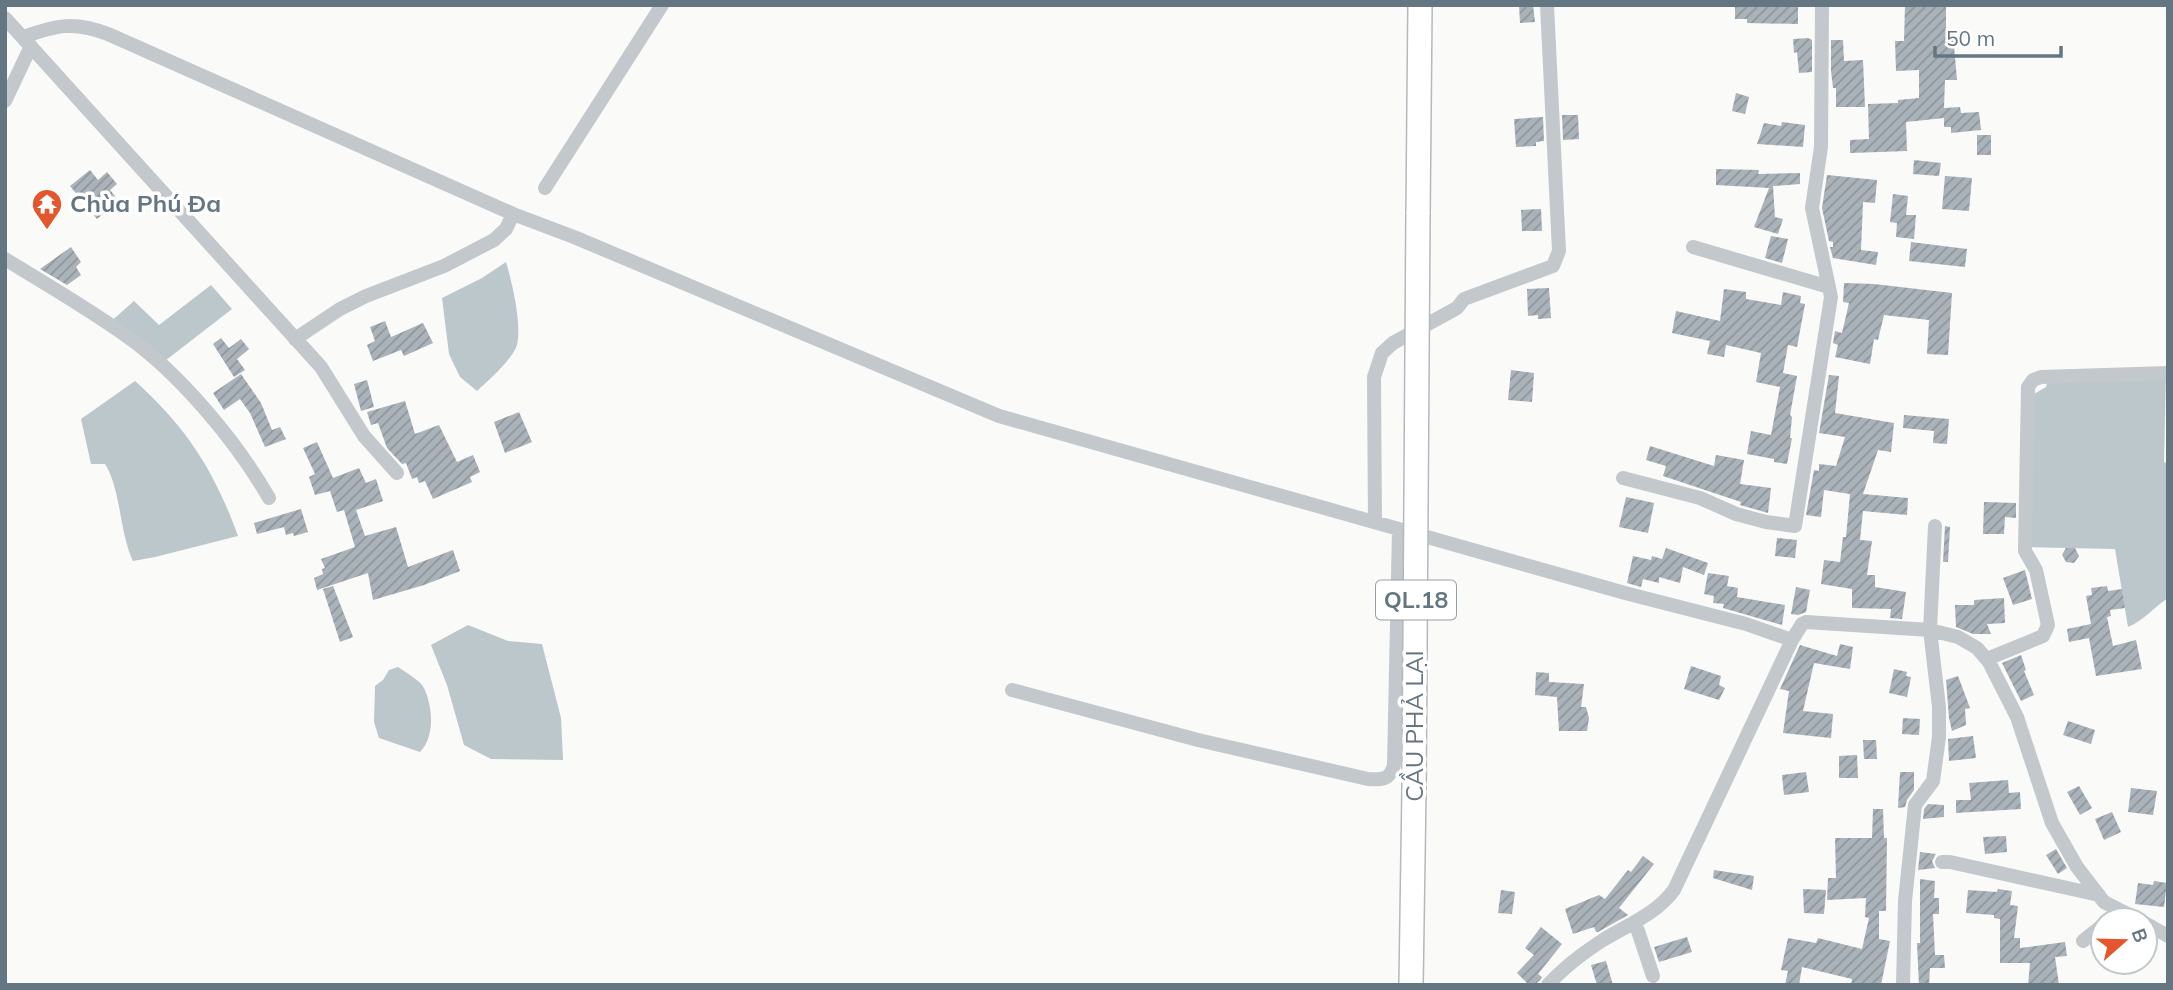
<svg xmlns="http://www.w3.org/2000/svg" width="2173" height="990" font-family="Mulish,sans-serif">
<defs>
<pattern id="building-hatch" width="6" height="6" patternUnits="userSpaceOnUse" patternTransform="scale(1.75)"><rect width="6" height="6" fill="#aab3b9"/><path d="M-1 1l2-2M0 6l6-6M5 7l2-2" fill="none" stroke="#8e969c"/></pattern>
</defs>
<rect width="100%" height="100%" fill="#fafaf8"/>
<path fill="#bbc7cb" d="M506 262C512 282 522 324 517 345 512 360 488 381 477 391L460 377 449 354 442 298 482 278Z
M211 285 232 309 161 364 108 324 134 301 159 325Z
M2166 373 2164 462 2168 464V598C2153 608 2144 620 2128 627L2115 549 2026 547 2034 394 2046 387 2049 377Z
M135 381C187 428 214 470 238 536L155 557 133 561C119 531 121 489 105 464H91L81 419Z
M468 625 508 641 542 644 561 718 563 760 491 759 464 745 447 685 431 645Z
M398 667C405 672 420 680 424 688 433 707 435 737 420 752L379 738 374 722 375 686 383 680 389 670Z"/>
<path fill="url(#building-hatch)" d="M1519 5H1533L1535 22 1520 23Z
M1735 5H1798V24L1747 23V19H1735Z
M1905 5 1946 7V36L1953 35 1957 80H1945L1944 108 1960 107 1961 113 1979 112 1981 130 1951 133V127H1944V118L1906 122 1907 151 1850 153V140L1869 139 1868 104 1898 103V100L1919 98V70L1896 71 1895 41H1904Z
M1808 38 1812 40V72L1799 73 1797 52 1794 53 1793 39Z
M1831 40H1843L1844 61 1863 60 1865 107H1836V88H1833L1831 71Z
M1736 93 1749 97 1745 114 1732 111Z
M1562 115H1578L1579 139 1563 140Z
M1543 117 1544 141 1536 142V146L1516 147 1514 119Z
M1782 122 1805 125 1803 147 1757 144 1764 123 1781 126Z
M1977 135H1991V155H1977Z
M1914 160 1941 163 1939 176 1913 174Z
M1716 169 1759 170 1758 174 1800 173V184L1773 186 1775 217 1783 219 1778 234 1754 227 1769 188 1716 185Z
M90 170 98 180 107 172 117 184 110 190 119 201 97 219 70 186Z
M1827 175 1877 180 1875 203 1863 202 1861 250 1878 252 1876 265 1833 258 1830 247H1833V242L1829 241 1822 208Z
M1945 176 1972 178 1969 211 1942 209Z
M1893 194 1908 196 1906 215H1916L1914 239 1896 237 1897 223 1890 222Z
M1541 209 1542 231H1522L1521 210Z
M1771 236 1788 239 1782 263 1765 258Z
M1911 242 1967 249 1965 267 1909 261Z
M71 247 81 262 76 267 81 275 67 285 40 269Z
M1844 283 1874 284 1952 293 1948 355 1927 354 1929 320 1884 315 1878 340 1874 339 1870 364 1835 357 1838 345 1833 343 1835 331 1842 333 1849 303 1843 302Z
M1549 288 1551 318 1538 319V315L1528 316 1527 289Z
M1724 289 1746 292V299L1781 305 1783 292 1801 296 1800 303 1805 304 1797 347 1788 345 1783 373 1797 376 1790 415 1792 417 1790 438H1792L1787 464 1774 462V459L1747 454 1751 431 1771 435 1780 387 1756 382 1761 353 1726 345 1724 357 1707 354 1710 341 1672 333 1676 311 1720 321Z
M385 321 391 337 423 323 433 343 404 356 401 350 373 361 367 345 375 341 370 327Z
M221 338 229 348 241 339 249 349 237 359 245 370 234 377 213 344Z
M1511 370 1534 373 1532 402 1508 400Z
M241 374 261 403 272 430 280 427 286 439 265 447 250 413 240 399 224 410 213 393Z
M1829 375 1839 376 1835 413 1894 423 1891 452 1878 450 1863 494 1908 498 1907 515 1863 511 1860 540 1872 541 1867 575H1875V587L1906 592 1902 619 1890 618 1891 609 1852 608V589L1821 584 1824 560 1840 562 1843 537H1846L1850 494 1824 490 1821 517 1806 515 1814 470 1819 471V464L1836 466 1845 437 1819 433Z
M367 380 374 407 361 411 354 384Z
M405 401 415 434 439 425 457 462 473 455 480 472 470 477 472 482 433 499 425 481 419 483 417 477 412 479 406 463 402 464 387 448 378 423 371 425 367 412Z
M519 412 532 442 505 453 494 422Z
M1904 415 1949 419 1947 444 1933 443 1934 431 1903 428Z
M317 442 333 478 359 468 366 483 376 479 383 501 356 510 365 536 396 527 408 567 453 550 460 571 424 585 373 600 368 573 317 590 314 578 323 574 322 569 325 568 321 559 355 547 344 510 337 512 330 491 315 495 309 477 315 474 303 448Z
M1650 446 1714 466 1716 455 1744 460 1740 484 1771 488 1768 513 1740 505 1741 502 1663 476 1666 466 1646 460Z
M1626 497 1654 503 1648 533 1619 527Z
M1984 502 2016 503V518L2005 517 2004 534H1983Z
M301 509 308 532 294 536 293 533 286 535 284 527 257 534 254 523Z
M1945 526 1950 527 1948 562H1943Z
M1777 538 1797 540 1795 558 1775 556Z
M1666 548 1708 563 1704 575 1683 567 1680 583 1659 577V583L1643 579 1641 587 1627 583 1633 556 1651 560 1652 556 1662 559Z
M2066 548H2075L2079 556 2074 563 2066 562 2062 555Z
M2025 570 2032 599 2013 605 2003 578Z
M1708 573 1729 576 1727 586 1738 588 1737 597 1785 605 1782 625 1723 608 1724 604 1713 603 1714 596 1704 594Z
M333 586 353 637 340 642 323 589Z
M2107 586 2108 591 2122 589 2125 608 2110 610 2111 616 2107 617 2113 646 2136 640 2142 669 2096 676 2089 638 2069 642 2067 629 2091 624 2086 596 2092 595 2091 588Z
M1796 587 1810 590 1806 612 1798 615 1791 614Z
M2004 598 2005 623 1987 624 1991 634H1973L1956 627 1955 605H1974V600Z
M1840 644 1853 647 1850 669 1814 663 1803 711 1833 714 1831 738 1783 733 1789 691 1780 689 1800 645 1837 656Z
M2021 655 2026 670 2024 671 2034 695 2021 701 2002 663Z
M1691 666 1721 676 1719 685 1725 688 1719 700 1684 689Z
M1894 669 1907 672 1906 676 1911 677 1907 697 1889 693Z
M1536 672 1549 673V682L1584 684 1581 707H1586L1589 718 1587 731H1559L1557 697 1535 695Z
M1958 676 1970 708 1965 709 1966 725 1952 731 1949 718 1946 680Z
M1903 718 1920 719 1919 735 1902 734Z
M2068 721 2095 730 2091 744 2063 735Z
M1973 736 1976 758 1949 761 1948 739Z
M1863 740H1876L1877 759H1864Z
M1857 755 1858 778H1839V756Z
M1806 772 1809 792 1784 795 1782 775Z
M1900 772H1914V790L1907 800 1905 807 1898 808Z
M2008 780 2009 793 2020 792 2021 809 1956 813V800H1971L1969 783Z
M2079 786 2092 808 2080 815 2067 792Z
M2131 788 2157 791 2153 815 2128 812Z
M1928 804 1944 805V817L1923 819 1924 809Z
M1873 809H1883L1884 838H1887L1886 911H1879V939L1890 941 1881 985H1851L1852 979 1802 967 1799 985H1785L1788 971 1781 970 1788 938 1816 943 1818 938 1862 949 1869 918 1865 917 1866 898 1827 900 1828 878H1836L1835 838H1872Z
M2112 812 2121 832 2104 840 2095 819Z
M2006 836 2007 852 1985 854 1983 837Z
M2056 849 2067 868 2058 874 2046 855Z
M1920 852 1936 854 1932 861 1935 868 1918 870Z
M1643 856 1654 864 1619 908 1628 915 1598 932H1596L1594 927 1573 934 1565 909 1599 895 1605 899 1628 870 1631 872Z
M1714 870 1754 876 1752 890 1713 878Z
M1920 879 1935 881 1934 898H1939V914H1933L1935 955H1944L1945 968H1930L1929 985H1919L1917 943H1920Z
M2154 881 2167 883 2164 907 2135 904 2138 883 2153 885Z
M1803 889 1826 890 1824 914 1804 913Z
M1998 889 2012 891 2010 905 2018 906 2014 938H2020V948L2065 942 2067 956 2055 957 2059 985H2028L2030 963H2000V919L1994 918V915L1966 913 1968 890 1997 892Z
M1501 890 1515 892 1512 914 1498 913Z
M1541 927 1562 944 1538 974 1542 977 1540 980 1535 985H1529L1517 973 1534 955 1525 948Z
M1687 937 1692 952 1659 962 1654 947Z
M1606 961 1613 985H1597L1591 965Z"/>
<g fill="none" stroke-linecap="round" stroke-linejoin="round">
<g stroke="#b4b9bd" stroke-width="26">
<path id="trunk" d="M1418 214 1420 5"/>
</g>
<path stroke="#c3c8cc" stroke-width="14" d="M5 18 321 367 364 436 397 473
M23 37C57 25 74 21 108 34L513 214 574 237 999 416 1625 593 1746 624 1792 640
M5 101 31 46
M545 188 662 5
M1693 247 1829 287
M5 259C46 284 89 309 128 337 180 374 237 442 269 498
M295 339 340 309 366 296 444 266 494 240 506 229 513 214
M1623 478 1700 498 1736 514 1766 522 1795 526 1831 297 1812 208 1821 147 1822 5
M1375 522 1374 377 1382 353 1393 343 1457 308 1464 299 1553 266 1559 251 1547 5
M1987 659 2043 636 2048 625 2036 570 2025 551 2028 387 2033 380 2041 377 2168 373
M1012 690 1198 740 1368 779C1382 780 1390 780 1394 765L1399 529
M1942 862H1950L2099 895
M1635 922 1653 976
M2145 923 2168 936
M2083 941 2103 925
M1548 985C1564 967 1583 953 1603 940 1629 924 1655 915 1674 890L1792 640 1802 624 1806 622 1930 630 1958 637 1977 648 1989 662 2017 717 2052 823 2077 867 2104 902 2139 920
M1903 985 1905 901 1915 805 1933 781 1939 737V707L1930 630 1935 526"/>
<use href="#trunk" stroke="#fff" stroke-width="23"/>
<g stroke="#b4b9bd" stroke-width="26" stroke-linecap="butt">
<path id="trunk-bridge" d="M1411 985 1414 790 1418 214"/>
</g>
<use href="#trunk-bridge" stroke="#fff" stroke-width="23"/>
</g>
<defs>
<g id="temple-pin" transform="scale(1.575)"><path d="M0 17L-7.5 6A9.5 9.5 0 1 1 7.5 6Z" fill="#e4572e" stroke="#fff"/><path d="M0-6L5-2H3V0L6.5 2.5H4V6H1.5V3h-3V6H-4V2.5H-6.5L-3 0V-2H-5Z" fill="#fff"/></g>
</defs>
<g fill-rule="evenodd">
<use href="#temple-pin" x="47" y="204"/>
</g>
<g text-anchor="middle" stroke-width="7" stroke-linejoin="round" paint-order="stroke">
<rect fill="#fff" stroke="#939fa8" stroke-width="2" x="1376" y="580.5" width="80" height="39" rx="5"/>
<g font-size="23" font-weight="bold" fill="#657683">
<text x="1416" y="608">QL.18</text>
</g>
<g font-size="24" font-weight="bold" fill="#657683" stroke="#fff" text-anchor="start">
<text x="70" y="212">Chùa Phú Đa</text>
</g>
<g font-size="24" fill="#657683" stroke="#fff">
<text transform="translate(1415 726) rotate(-90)" y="8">CẦU PHẢ LẠI</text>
</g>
</g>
<rect width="2173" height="990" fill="none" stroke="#657683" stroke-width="14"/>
<g transform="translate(2124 941) rotate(70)"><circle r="33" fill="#ffffff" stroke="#c1c8cd" stroke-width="2"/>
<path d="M0-5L12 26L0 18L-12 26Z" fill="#e4572e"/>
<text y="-10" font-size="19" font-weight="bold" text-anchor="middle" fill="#657683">B</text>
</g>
<path d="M1935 46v10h126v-10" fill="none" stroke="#657683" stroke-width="3.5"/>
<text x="1946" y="46" font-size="21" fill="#657683" stroke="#ffffff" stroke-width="5" paint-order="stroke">50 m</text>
</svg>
